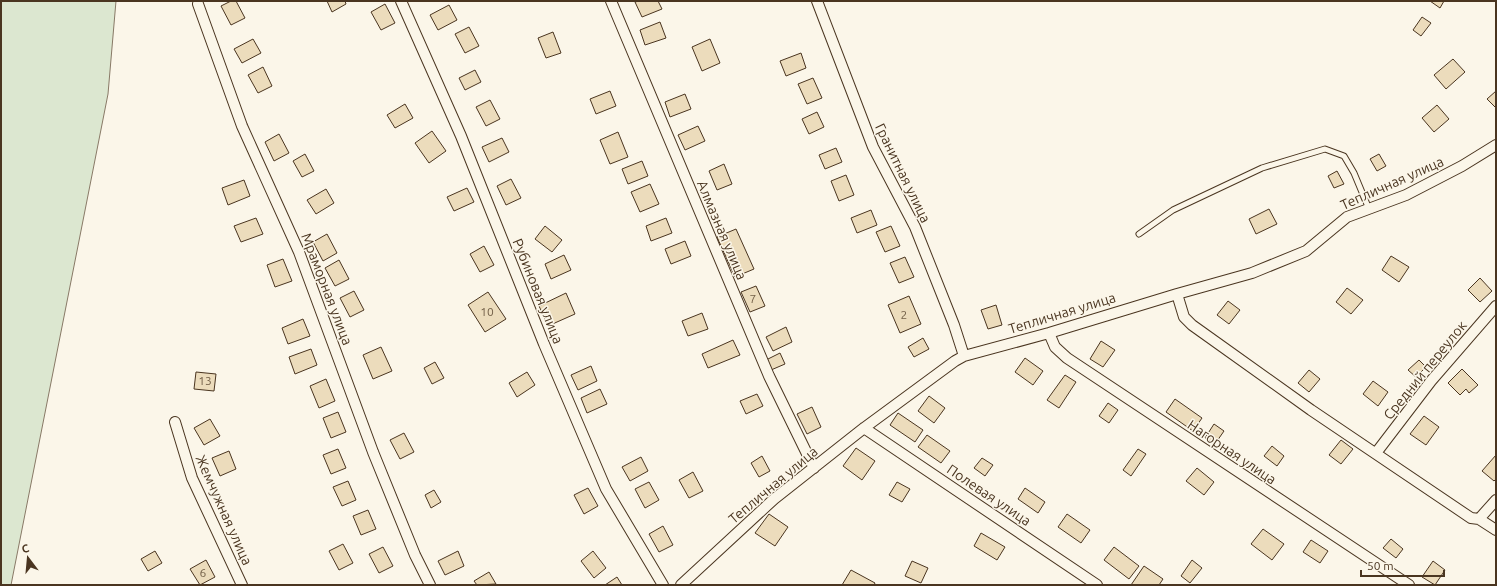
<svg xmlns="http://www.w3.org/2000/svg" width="1497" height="586" font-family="Ubuntu,sans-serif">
<rect width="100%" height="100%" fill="#fbf6e9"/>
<path fill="#dce7d0" stroke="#887966" d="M1 1H116L108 94 11 585H1Z"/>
<path fill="#ecdcbc" stroke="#4a3520" d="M231 1H236L245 18 231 25 221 6Z
M327 1H345L346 4 332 12Z
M639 1H658L662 9 642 17 635 2Z
M1430 1H1444L1440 8Z
M385 4 395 23 381 30 371 12Z
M449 5 457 20 438 30 430 15Z
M1422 17 1431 23 1421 36 1413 30Z
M660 22 666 38 645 45 640 30Z
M469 27 479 46 465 53 455 34Z
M553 32 561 53 546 58 538 38Z
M253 39 261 53 242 63 234 49Z
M710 39 720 63 702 71 692 47Z
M801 53 806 68 786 76 780 61Z
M1453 59 1465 72 1446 89 1434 75Z
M263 67 272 86 258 93 248 75Z
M475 70 481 82 465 90 459 78Z
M813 78 822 98 807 104 798 84Z
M610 91 616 106 596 114 590 99Z
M1496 91V108L1487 99Z
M685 94 691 109 670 117 665 102Z
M490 100 500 119 486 126 476 107Z
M405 104 413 118 395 128 387 115Z
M1437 105 1449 119 1434 132 1422 118Z
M817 112 824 127 809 134 802 119Z
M698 126 705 141 685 150 678 135Z
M432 131 446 151 429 163 415 143Z
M618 132 628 157 610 164 600 140Z
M279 134 289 153 274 161 265 142Z
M502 138 509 152 489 162 482 147Z
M836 148 842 162 825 169 819 155Z
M305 154 314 171 302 177 293 161Z
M1379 154 1386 166 1377 171 1370 159Z
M642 161 648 176 628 184 622 169Z
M724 164 732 184 717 190 709 171Z
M1337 171 1344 184 1334 188 1328 176Z
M846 175 854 195 839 201 831 181Z
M511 179 521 198 506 205 497 186Z
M244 180 250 196 228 205 222 188Z
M650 184 659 204 640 212 631 192Z
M467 188 474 202 454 211 447 197Z
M326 189 334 203 316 214 307 200Z
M1269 209 1277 224 1256 234 1249 219Z
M871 210 877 225 857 233 851 218Z
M256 218 263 234 241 242 234 226Z
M666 218 672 233 651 241 646 226Z
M545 226 562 240 552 252 535 239Z
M891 226 900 246 885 252 876 232Z
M736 229 754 269 735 277 717 237Z
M327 234 337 253 323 261 313 242Z
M685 241 691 256 671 264 665 249Z
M484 246 494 265 480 272 470 254Z
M564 255 571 270 551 279 545 264Z
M1391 256 1409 267 1399 282 1382 270Z
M905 257 914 277 899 283 890 263Z
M283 259 292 281 275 287 267 265Z
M339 260 349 279 335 286 325 268Z
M1480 278 1492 291 1480 302 1468 290Z
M756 286 765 306 750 312 741 292Z
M1347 288 1363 300 1351 314 1336 302Z
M354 291 364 310 350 317 340 298Z
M488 292 506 319 485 332 468 305Z
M566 293 575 314 548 326 539 306Z
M909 296 921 324 900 333 888 305Z
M1228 301 1240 310 1229 324 1217 315Z
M996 305 1002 325 988 329 981 310Z
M702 313 708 329 688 336 682 321Z
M303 319 310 336 288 344 282 328Z
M786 327 792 342 773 351 766 337Z
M923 338 929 349 914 357 908 347Z
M733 340 740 355 708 368 702 354Z
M1101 341 1115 350 1103 367 1090 359Z
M381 347 392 371 373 379 363 355Z
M311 349 317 365 295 374 289 357Z
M780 353 785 364 771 370 766 360Z
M1025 358 1043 371 1033 385 1015 372Z
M1419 360 1426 367 1416 377 1408 370Z
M435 362 444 378 432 384 424 368Z
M591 366 597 381 578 390 571 375Z
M1462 369 1478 385 1469 393 1466 389 1460 395 1448 383Z
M1309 370 1320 379 1309 392 1298 383Z
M196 372 216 374 214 391 194 389Z
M527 372 535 385 517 397 509 383Z
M1065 375 1076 382 1059 408 1047 400Z
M326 379 335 401 319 408 310 386Z
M1373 381 1388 392 1378 406 1363 394Z
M600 389 607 404 587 413 581 398Z
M757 394 763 406 746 414 740 401Z
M929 396 945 408 934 423 918 411Z
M1175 399 1202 418 1193 431 1166 412Z
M1108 403 1118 410 1109 423 1099 416Z
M812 407 821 427 807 434 797 414Z
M338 412 346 432 331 438 323 418Z
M898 413 923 430 915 442 890 425Z
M1424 416 1439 427 1426 445 1410 434Z
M210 419 220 436 204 445 194 428Z
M1214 424 1224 431 1215 444 1205 438Z
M404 433 414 452 400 459 390 440Z
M927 435 950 451 941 463 918 447Z
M1341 440 1353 449 1341 464 1329 455Z
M1272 446 1284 456 1277 466 1264 456Z
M856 448 875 461 862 480 843 466Z
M338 449 346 468 331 474 323 455Z
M1138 449 1146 454 1131 476 1123 470Z
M229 451 236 469 220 476 212 458Z
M1496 455V479L1494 481 1482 471Z
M762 456 770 471 759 477 751 463Z
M641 457 648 471 630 481 622 467Z
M982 458 993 465 985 476 974 468Z
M1197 468 1214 482 1204 495 1186 481Z
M693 472 703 491 689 498 679 480Z
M348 481 356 500 342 506 333 487Z
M649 482 659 500 645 508 635 489Z
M897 482 910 489 902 502 889 495Z
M588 488 598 506 584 514 574 495Z
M1025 488 1045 502 1038 513 1018 499Z
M434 490 441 502 431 508 425 495Z
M368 510 376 529 361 535 353 516Z
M769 514 788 527 775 546 755 533Z
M1067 514 1090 530 1081 543 1058 527Z
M663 526 673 545 659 552 649 534Z
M1263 529 1284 544 1272 560 1251 544Z
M981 533 1005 547 997 560 974 546Z
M1391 539 1403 549 1396 558 1383 548Z
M1311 540 1328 551 1320 563 1303 552Z
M343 544 353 563 339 570 329 551Z
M383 547 393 566 379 573 369 554Z
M1114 547 1139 566 1129 579 1104 560Z
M155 551 162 563 148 571 141 559Z
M458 551 464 566 445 575 438 561Z
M593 551 606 568 594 578 581 561Z
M206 560 215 577 200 585 190 569Z
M1192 560 1202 568 1190 583 1181 576Z
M912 561 928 568 921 583 905 576Z
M1433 561 1445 570 1435 585 1422 577Z
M1144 566 1163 579 1159 585H1131Z
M851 570 875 583 874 585H842Z
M489 572 496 584 477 585 474 581Z
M617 577 622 585H605Z"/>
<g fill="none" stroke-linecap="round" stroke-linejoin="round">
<g stroke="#4a3520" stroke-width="7">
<path id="service" d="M1139 234 1173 210 1262 168 1325 149 1344 156 1354 173 1369 209"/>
</g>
<g stroke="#4a3520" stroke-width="12">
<path id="minor" d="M401 1 461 136 544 344 606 489 663 585
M611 1 769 376 814 468
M817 1 873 147 915 227 954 325 964 356
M198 4 242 126 299 252 373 452 415 555 430 585
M1177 294 1184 317 1192 325 1311 410 1471 518 1479 519 1496 530
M1049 333 1055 347 1067 358 1409 585
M175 422 192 478 242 585
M864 428 1097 585
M1376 453 1431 381 1496 306
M1479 519 1496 500
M681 585 774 499 864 428 955 361 964 356 1049 333 1177 294 1252 273 1306 251 1347 217 1406 195 1462 166 1496 145"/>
</g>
<use href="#service" stroke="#fbf6e9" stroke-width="5"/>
<use href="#minor" stroke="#fbf6e9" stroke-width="10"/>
</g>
<g text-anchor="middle" stroke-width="3" stroke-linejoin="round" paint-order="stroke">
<g font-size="12" fill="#725f47">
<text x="753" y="303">7</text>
<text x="487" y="316">10</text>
<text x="904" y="319">2</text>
<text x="205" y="385">13</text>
<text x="203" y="577">6</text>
</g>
<g font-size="14" fill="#4a3520" stroke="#fbf6e9">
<text transform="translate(903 173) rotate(64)" y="5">Гранитная улица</text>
<text transform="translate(1392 183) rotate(-24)" y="5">Тепличная улица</text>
<text transform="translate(722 230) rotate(67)" y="5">Алмазная улица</text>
<text transform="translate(327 289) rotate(69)" y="5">Мраморная улица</text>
<text transform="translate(538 291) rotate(68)" y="5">Рубиновая улица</text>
<text transform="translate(1062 313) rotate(-17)" y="5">Тепличная улица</text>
<text transform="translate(1425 370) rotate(-51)" y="5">Средний переулок</text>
<text transform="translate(1232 452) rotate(34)" y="5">Нагорная улица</text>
<text transform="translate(773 485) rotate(-40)" y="5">Тепличная улица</text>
<text transform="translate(989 495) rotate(34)" y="5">Полевая улица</text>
<text transform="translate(224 510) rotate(66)" y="5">Жемчужная улица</text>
</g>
</g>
<rect width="1497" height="586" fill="none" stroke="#4a3520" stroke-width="4"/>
<g transform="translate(28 558) rotate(344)" stroke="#fbf6e9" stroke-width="3" paint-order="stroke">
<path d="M0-3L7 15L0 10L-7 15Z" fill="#4a3520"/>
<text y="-6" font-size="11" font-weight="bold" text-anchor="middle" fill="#4a3520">С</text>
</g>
<path d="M1361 570v6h83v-6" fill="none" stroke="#4a3520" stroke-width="2"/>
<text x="1367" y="570" font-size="12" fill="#4a3520" stroke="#fbf6e9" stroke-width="3" paint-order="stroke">50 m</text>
</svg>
